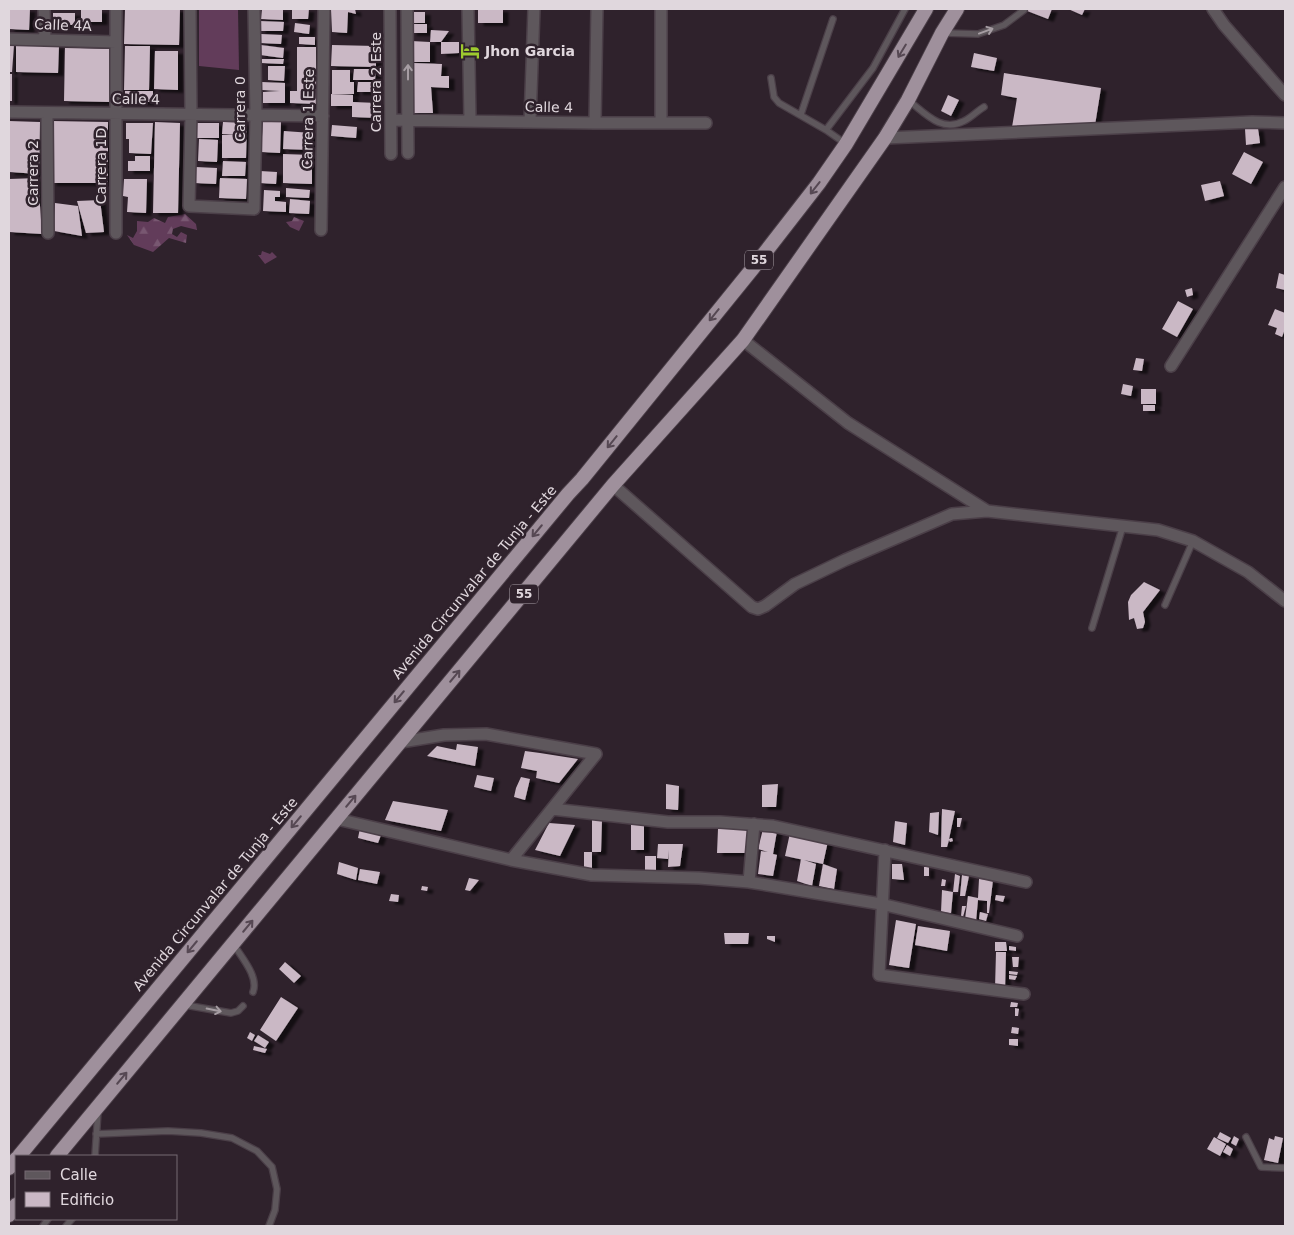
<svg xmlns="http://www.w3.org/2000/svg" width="1294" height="1235" font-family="'DejaVu Sans',sans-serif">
<defs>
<pattern id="forest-firs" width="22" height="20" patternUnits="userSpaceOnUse" patternTransform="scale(1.25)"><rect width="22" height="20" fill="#623c5a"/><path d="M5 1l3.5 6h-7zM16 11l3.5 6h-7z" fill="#785771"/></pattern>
<filter id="shadow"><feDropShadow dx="5.5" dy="3" stdDeviation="1" flood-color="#0009"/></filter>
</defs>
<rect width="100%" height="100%" fill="#2f222c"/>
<path fill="url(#forest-firs)" d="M185 214 196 224 197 230 181 226 173 229 172 234 177 237 181 232 187 235 186 243 169 238 153 252 134 245 127 235 133 238 137 231V221L148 222 154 218 165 223 168 217Z
M294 217 304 221 299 231 290 227 286 222 292 221Z
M262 251 270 254 272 252 277 257 265 264 258 255H261Z"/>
<path fill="#623c5a" d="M199 9H238L239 70 199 66Z"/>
<path fill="#cab8c5" filter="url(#shadow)" d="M9 9H30L29 30 9 29Z
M125 9H180L179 45 124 44Z
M262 9H283V20L261 19Z
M292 9H309L308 19H292Z
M331 9H355L356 14 348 12 347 33 332 32Z
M478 9H503V23H478Z
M1022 9H1052L1048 19Z
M1068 9H1085L1082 15Z
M81 10H102V22H81Z
M411 12H425V23H411Z
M53 13H75V25H53Z
M260 21 284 22 283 31H260Z
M295 23 310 25 309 34 294 32Z
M412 24H427V33H411Z
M431 30 449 31 441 42H430Z
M261 34 282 35 281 44 260 43Z
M299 37H315V45L299 44Z
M411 41 430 42V62H411Z
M441 42H459V53L441 54Z
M9 45H14L12 72H9Z
M16 45 59 46 58 73 16 72Z
M261 45 284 48 283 58 260 55Z
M332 45 376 46V67L331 66Z
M125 46H150L149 90H124Z
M297 47H316V104L290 103V91H297Z
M65 48 111 49 110 102 64 101Z
M155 51H178V90L154 89Z
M974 53 997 58 994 71 971 67Z
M261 59H284L283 64 261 63Z
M413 63 442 64 441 76H449V88L431 87 433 113H412Z
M268 66H285L284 81 268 80Z
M354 69H376L375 80H353Z
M332 70H350V82H354V94H332Z
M1004 73 1101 88 1095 125 1012 127 1017 98 1001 95Z
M9 74H12V101H9Z
M262 82 285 83V103H263V92L280 91 262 90Z
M358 82H372L371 92H357Z
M125 91H153V102H125Z
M331 94 353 95V102L378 103 377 118 352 117V106H331Z
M948 95 959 100 951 116 941 111Z
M9 121 40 122 39 174 9 172Z
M52 121 108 122V183H51Z
M263 121 281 122 280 153 261 152Z
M155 122 180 123 178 213H153Z
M223 122 247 123 246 158H222V135H239L222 134Z
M126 123H153L151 154 129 153V139H126Z
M196 123H219V138H196Z
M332 125 357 127 356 138 331 136Z
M1258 128 1260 143 1246 145 1245 129Z
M284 131 312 133V150L283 149Z
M199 139 218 140 217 162 198 161Z
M1244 152 1263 162 1251 184 1232 174Z
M283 154 312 155V184L283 183Z
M135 156H150V171H128V161H135Z
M223 161 246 162 245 176H222Z
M196 167 217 168 216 184 194 183Z
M260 171 277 172 276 184 259 183Z
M38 178 42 234 9 232V179Z
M220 178 247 179 246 199 219 198Z
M124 179H147L146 213 127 212 128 197 123 196Z
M1220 181 1224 196 1205 201 1201 185Z
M286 188 310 190 309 198 286 197Z
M264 190 280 191V197H275V201L286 202V212L263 211Z
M290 199 310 201 309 214 289 213Z
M100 200 104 232 86 233 77 201Z
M55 203 78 206 82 236 54 231Z
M1279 273 1285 275V290L1276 288Z
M1192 288 1193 295 1187 297 1185 290Z
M1178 301 1193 309 1177 337 1162 329Z
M1275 309 1285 313V329L1282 337 1275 334 1277 328 1268 325Z
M1136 358 1144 359 1142 371 1133 370Z
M1123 384 1133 386 1131 396 1121 394Z
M1141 389H1156V404H1141Z
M1143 405H1155V411H1143Z
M1144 582 1160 590 1143 612 1145 622 1143 628 1137 629 1134 618 1129 620 1128 602 1131 595Z
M457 744 478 747 475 766 427 756 437 746 456 750Z
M525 751 540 753 578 759 559 783 536 778 537 771 521 768Z
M477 775 494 778 491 791 474 787Z
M521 777 530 779 525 800 514 797 516 788Z
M666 784 679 786 678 810 666 809Z
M778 784 776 807H762V785Z
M393 801 448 810 441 831 385 820Z
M942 809 955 811 949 839 952 838 953 841 950 842 949 840 947 847H941Z
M939 812 938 835 929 832 930 813Z
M957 818H962L960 827H957Z
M592 820H602L601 852H592Z
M895 821 907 823 905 845 893 842Z
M549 823 575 825 560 856 535 850Z
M631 823H644V850H631Z
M360 828 377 831 376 834 381 835 378 843 358 838Z
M718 829H750L749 853H717Z
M763 829 777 831 773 854 777 855 773 876 758 874 761 851 768 852 758 849Z
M790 833 828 841 823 864 785 856Z
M658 844H683L680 866 668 867 669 850 668 859 657 858Z
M584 852H592V868H584Z
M645 856H656V872H645Z
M801 859 816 864 812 886 797 881Z
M339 862 358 868 356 880 337 874Z
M823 864 837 869 834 889 819 886Z
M892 864H902L904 880 892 879Z
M924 867H929V876H924Z
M360 869 380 872 377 884 358 880Z
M955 874 960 876 958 892H953Z
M962 875 969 876 965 896H960Z
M469 878 479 880 470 891 465 890Z
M942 879 946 880 945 886H941Z
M979 879 993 880 989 913H987V901L978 900 976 921 965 919 968 896 978 898Z
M422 886 428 887 427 891 421 890Z
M942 890 953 892 951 913 941 912Z
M391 894 399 895 398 902 389 901Z
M996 895 1005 896 1003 902 995 900Z
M962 906H966L963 917 961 916Z
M980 912 988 914 986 921 979 919Z
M896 920 916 924 909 968 889 965Z
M918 926 950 931 947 951 915 945Z
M724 933H749L748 944H725Z
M767 936H775V942L767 939Z
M995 942H1006L1007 951H995Z
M1009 946 1016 947V951L1009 950Z
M996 952H1006L1005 989 995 988Z
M1012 957H1019L1018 967H1013Z
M285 962 301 976 294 983 279 969Z
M1009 971 1018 972 1017 975 1009 974Z
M1009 975 1017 976 1015 980 1009 979Z
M281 997 298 1008 276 1041 260 1030Z
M1011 1002 1018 1003 1017 1007H1010Z
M1015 1008 1019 1009 1018 1016H1015Z
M1012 1027 1019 1028 1018 1034 1011 1033Z
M250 1032 255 1035 252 1041 247 1038Z
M258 1035 269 1042 265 1048 254 1041Z
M1009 1039H1018V1046L1009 1045Z
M254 1046 267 1049 265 1053 253 1050Z
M1220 1132 1231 1138 1228 1143 1217 1138Z
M1234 1136 1239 1139 1236 1146 1231 1143Z
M1275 1136 1283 1138 1278 1163 1264 1160 1269 1138 1274 1140Z
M1214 1137 1226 1144 1220 1156 1207 1149Z
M1227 1145 1233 1149 1230 1156 1223 1152Z"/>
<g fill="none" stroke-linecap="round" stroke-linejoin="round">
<g stroke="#4b3f48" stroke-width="8">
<path id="service" d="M944 33 978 34 1004 25 1024 10
M771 78 774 97 779 103 826 130 846 144
M908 100C925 113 941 133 964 121 971 118 977 111 984 107
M801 114 833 19
M826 130 873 68 905 9
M1165 605 1193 541
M1092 628 1123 526
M234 945C242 958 259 977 253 992
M185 1005 231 1013 238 1011 243 1006
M96 1134 168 1131 201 1133 232 1138 257 1151 272 1167 277 1189 275 1210 269 1226
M1246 1137 1261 1167 1285 1168
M95 1156 98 1111
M43 1226 48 1219
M66 1226 72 1219"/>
</g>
<g stroke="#4b3f48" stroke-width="14">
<path id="minor" d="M44 9 45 40
M190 9 191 114 189 206 254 209 256 115 254 9
M390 9 391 154
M407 9 408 153
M468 9 470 120
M1213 9 1224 25 1285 95
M9 39 116 42
M9 112 323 116
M47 113 48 233
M391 120 595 123H706
M530 121 534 9
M595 123 597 9
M661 123V9
M885 138 1252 122 1285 123
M321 230 324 9
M116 233V9
M743 340 848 423 987 511 1158 530 1193 541 1248 572 1285 601
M1171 366 1285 187
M613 485 752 607 758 609 765 606 795 584 845 560 952 514 987 511
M401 742 444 735 486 734 596 754 511 860
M552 809 668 822H720L773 826 1026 882
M337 819 511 860 592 875 699 878 749 882 881 904 1017 936
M885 850 879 975 1024 994
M749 882 754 824"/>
</g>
<g stroke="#4b3f48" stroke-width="16">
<path id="trunk" d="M19 1156 568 494 582 479 753 268 819 183 846 144 926 9
M57 1156 613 485 743 340 885 138 908 100 942 33 957 9
M9 1168 16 1159
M9 1215 16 1205"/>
</g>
<use href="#service" stroke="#5e575c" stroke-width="5.5"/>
<use href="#minor" stroke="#5e575c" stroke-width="11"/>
<use href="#trunk" stroke="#9f909c" stroke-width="14"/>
</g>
<defs><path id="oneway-shaft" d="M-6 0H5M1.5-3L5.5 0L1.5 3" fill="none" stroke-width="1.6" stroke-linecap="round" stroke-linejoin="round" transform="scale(1.25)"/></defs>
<g stroke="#a69da3">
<use href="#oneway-shaft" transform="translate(986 31) rotate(-20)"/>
<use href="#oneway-shaft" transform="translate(408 72) rotate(-90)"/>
<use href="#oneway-shaft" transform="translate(214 1010) rotate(11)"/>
</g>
<g stroke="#564853">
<use href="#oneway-shaft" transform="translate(902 51) rotate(121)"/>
<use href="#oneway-shaft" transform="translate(815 188) rotate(128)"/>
<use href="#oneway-shaft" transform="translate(714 315) rotate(129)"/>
<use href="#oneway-shaft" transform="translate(612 442) rotate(129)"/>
<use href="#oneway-shaft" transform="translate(537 531) rotate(130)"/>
<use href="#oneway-shaft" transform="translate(455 676) rotate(-50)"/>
<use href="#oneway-shaft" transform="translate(399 697) rotate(130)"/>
<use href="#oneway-shaft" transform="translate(351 801) rotate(-50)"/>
<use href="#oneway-shaft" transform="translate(296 822) rotate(130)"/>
<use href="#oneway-shaft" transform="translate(248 926) rotate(-50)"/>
<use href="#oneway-shaft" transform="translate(192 947) rotate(130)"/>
<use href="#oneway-shaft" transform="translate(122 1078) rotate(-50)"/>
</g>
<defs>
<g id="hotel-bare" transform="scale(1.5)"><path d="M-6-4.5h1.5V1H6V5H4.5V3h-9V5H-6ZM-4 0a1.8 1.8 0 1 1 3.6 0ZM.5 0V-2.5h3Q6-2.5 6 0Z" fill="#9eca2f" stroke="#2f222c" stroke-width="2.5" paint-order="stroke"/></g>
</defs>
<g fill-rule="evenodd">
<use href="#hotel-bare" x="470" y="51"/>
</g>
<g text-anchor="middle" stroke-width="5" stroke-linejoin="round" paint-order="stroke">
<g fill="#2f222c" stroke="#aba1a8" stroke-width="1">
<rect x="745" y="250.5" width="28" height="19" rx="4"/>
<rect x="510" y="584.5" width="28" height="19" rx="4"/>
</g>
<g font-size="12" font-weight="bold" fill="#e0d7dd">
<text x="759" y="264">55</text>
<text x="524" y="598">55</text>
</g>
<g font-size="14" fill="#e0d7dd" stroke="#2f222c">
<text transform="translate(63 25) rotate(2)" y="5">Calle 4A</text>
<text transform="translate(376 82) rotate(-90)" y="5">Carrera 2 Este</text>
<text transform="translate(136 99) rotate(1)" y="5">Calle 4</text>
<text transform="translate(549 107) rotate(1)" y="5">Calle 4</text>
<text transform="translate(240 109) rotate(-90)" y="5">Carrera 0</text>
<text transform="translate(308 119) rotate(-89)" y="5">Carrera 1 Este</text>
<text transform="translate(101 166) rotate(-90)" y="5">Carrera 1D</text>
<text transform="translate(33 173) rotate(-90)" y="5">Carrera 2</text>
<text transform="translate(474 582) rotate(-50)" y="5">Avenida Circunvalar de Tunja - Este</text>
<text transform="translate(215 894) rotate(-50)" y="5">Avenida Circunvalar de Tunja - Este</text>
</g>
<g font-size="14" font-weight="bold" fill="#e0d7dd" stroke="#2f222c" text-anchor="start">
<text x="485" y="56">Jhon Garcia</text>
</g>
</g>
<rect width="1294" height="1235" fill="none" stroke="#e0d7dd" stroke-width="20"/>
<rect x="15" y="1155" width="162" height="65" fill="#2f222c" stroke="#766a73"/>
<rect x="25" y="1171" width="25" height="8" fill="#5e575c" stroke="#766a73"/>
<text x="60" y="1180" font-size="15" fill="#e0d7dd">Calle</text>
<rect x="25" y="1192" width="25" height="15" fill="#cab8c5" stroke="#766a73"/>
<text x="60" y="1205" font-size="15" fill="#e0d7dd">Edificio</text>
</svg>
